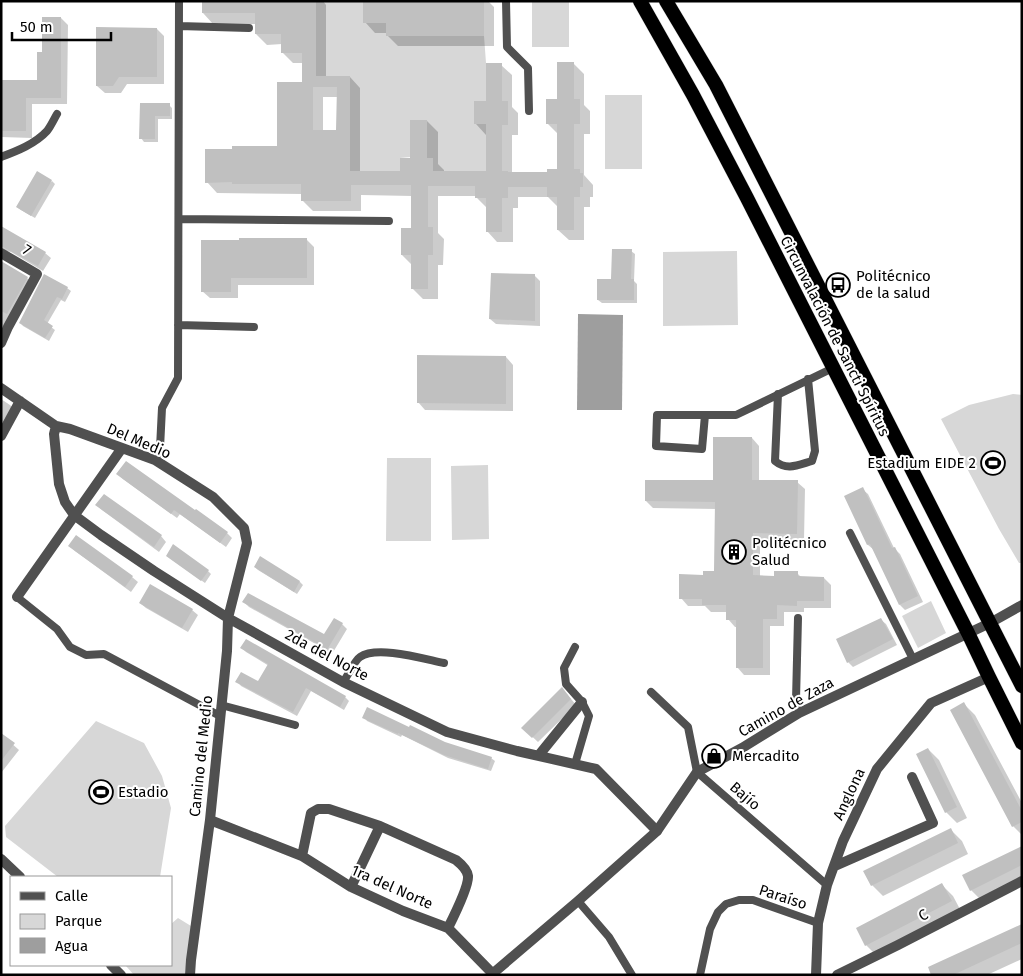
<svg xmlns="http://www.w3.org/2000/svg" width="1023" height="976" font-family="'Fira Sans',sans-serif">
<rect width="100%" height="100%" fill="#fff"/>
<path fill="#d7d7d7" d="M316 1H363L386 23 484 36 486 63V101H474V124H486V171H433V158H427V120H411V157L400 158V171H350V76H316Z
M532 1H569V47H532Z
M605 95H642V169H605Z
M737 251 738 325 663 326V252Z
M1013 394 1022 395V563H1019L999 529 941 419 969 405Z
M387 458H431V541H386Z
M488 465 489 539 452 540 451 466Z
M931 601 946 633 918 648 902 616Z
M96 721 144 743 162 776 171 808 160 877H58L6 837 5 826Z
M178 918 191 926 185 975H134L126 966 127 965H171V924Z"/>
<path fill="#9e9e9e" d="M578 314 623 315 622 410H577Z"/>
<path fill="#0003" fill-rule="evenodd" d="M203 1H323L326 5V77H350L360 88V172H401L412 159 427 121 438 132V164L444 170V173H487L486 135 476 124 487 102 501 65 512 75V107L518 113V135H512V174H548L558 171V134L547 123 558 100 573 63 584 74V105L590 111V134H584V175L593 185V197H590V207H584V240H569L558 230V207L548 197H518V208H513V242H497L487 231V208L477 198V196H438V233L444 239 443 265H438V299H423L412 288V265L402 255 412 229V196L361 195V211H313L303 201V194L217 193 207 182 278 148 304 84V63H293L282 52V44L267 45 256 34V24H213L203 13ZM323 97H338V132H323Z
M365 1H488L494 7V46H398L387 35V33H375L365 22Z
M61 18 68 25 67 104H32V138L1 137V81H38L43 53Z
M157 29 164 36V84H127L121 93H105L97 86Z
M141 105H169L172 108V119H158V142H144L141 138Z
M52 181 55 184 35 218 21 210 17 207Z
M1 227 45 253 51 258 43 271 11 252 6 251 1 254Z
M307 240 314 247V285H238V298H210L202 291Z
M631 251 635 254 634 281 637 284V303H602L598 300 613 280Z
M1 262 27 278 32 283 1 338Z
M534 275 540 281V326L496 324 490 319Z
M67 288 71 291 65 302 61 300 47 324 55 330 49 341 23 326 20 322Z
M506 357 513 365V411L425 410 418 402Z
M1 399 10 405 15 410 1 436Z
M752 438 759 446V482H797L805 489 804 540H760V577H775L797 573 802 578H824L831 585V608H804V612H784V626H770V675H744L737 667V627H735L728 619V612H711L705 606H688L681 598 705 576 715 573 716 509 653 508 646 501 714 482Z
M118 474 196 511 227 533 232 538 226 547 180 514 177 518 123 479Z
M862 489 868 494 894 548 900 554 923 602 905 610 900 605 874 550 868 545Z
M97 505 161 536 166 542 159 552 102 510Z
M70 546 132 577 138 582 131 592 75 551Z
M261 558 300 582 303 585 297 594 258 570 255 567Z
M171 559 208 571 211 574 205 583Z
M244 602 325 636 342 624 347 629 332 654 321 647 249 607Z
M140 603 192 610 198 615 188 632 146 608Z
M880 619 886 624 897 645 853 667 848 662Z
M242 648 345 697 349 701 344 710 311 691 297 716 241 686 237 681 259 683 269 666 246 652Z
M567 694 576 705 538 742 523 728Z
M964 704 975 715 1022 803V835L1013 826Z
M364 717 491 758 495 761 491 771 448 758 402 735 401 737 367 721Z
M1 734 19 750 1 773Z
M928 749 939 760 967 818 957 823 946 812Z
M951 830 962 841 968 854 883 896 872 885Z
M1022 847V882L982 901 971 890Z
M942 885 953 896 962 913 877 956 866 945Z
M1022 926V959L987 975H932Z"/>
<path fill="#c0c0c0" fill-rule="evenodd" d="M202 1H316V76H350V171H400V158H410V120H427V158H433V171H486V124H474V101H486V63H502V101H508V125H502V171H508V172H547V169H557V124H546V99H557V62H574V99H580V124H574V169H580V173H583V187H580V197H574V230H557V197H547V187H508V198H502V232H486V198H475V186H428V227H433V255H428V289H411V255H401V228H411V185H351V201H301V184H232V182L205 183V149H232V146H277V82H302V53H281V34H255V13H202ZM313 87H337L336 130H313Z
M363 1H484V36H386V23H363Z
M42 17H61V98H26V131H1V80H37V52H42Z
M96 27 157 28V77H119L113 86H96Z
M140 103H170V116H155V139H139Z
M37 171 52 180 31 216 16 207Z
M1 226 46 252 38 266 1 246Z
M239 238H307V278H231V292H201V240H239Z
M612 249H632L631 279H634V300H597V279H611Z
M1 261 28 277 7 314 1 311Z
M491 273 535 274V321L489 319Z
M44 274 68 287 62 299 57 297 44 320 53 326 45 338 19 323Z
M417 355 506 356V404L417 403Z
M713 437H752V480H798L797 534 753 533V575L774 576V571H798V576L824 577V601H797V606L777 605V619H763V668H736V620H726V605H702V599H679V574L703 575V571H714L715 502 645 501V480H713Z
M126 461 195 510 196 509 228 532 220 543 174 510 171 514 116 474Z
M863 487 892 548 895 547 918 596 899 605 870 544 867 545 844 496Z
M104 494 162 535 154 547 95 505Z
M76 535 133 576 125 587 68 546Z
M173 544 209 570 201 581 166 556Z
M260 556 300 581 294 592 254 567Z
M150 584 193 609 182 628 139 603Z
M248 593 324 634 334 618 343 623 327 650 318 645V644L242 602Z
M881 618 893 639 847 663 836 639Z
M246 639 346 696 340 707 306 688 293 712 235 682 241 672 258 681 268 664 240 648Z
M562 687 571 699 532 738 521 728Z
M964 702 1022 811V822L1012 827 950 710Z
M367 707 409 727 410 725 445 742 492 757 488 769 444 755 398 733V734L362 718Z
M1 733 15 743 1 761Z
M928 748 957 807 945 813 916 754Z
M951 828 958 843 871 886 863 871Z
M1022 846V865L970 891 962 875Z
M942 883 952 901 865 946 856 928Z
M1022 924V943L953 975H931L928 967Z"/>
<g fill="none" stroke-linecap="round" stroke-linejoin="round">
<g stroke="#dbdbdb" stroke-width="15">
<path id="trunk" d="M640 1 693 95 747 198 968 633 989 677 1022 743
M666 1 716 85 1022 686"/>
</g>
<path stroke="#505050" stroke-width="8" d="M506 1 507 47 528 68 529 111
M179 26 249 28
M1 157C17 151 35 144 47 131 51 126 54 119 57 114
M179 219 389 221
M178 325 254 327
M778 394 775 461C787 471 798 465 812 461L815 451 808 379
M705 415 702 449 656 446 657 415H736L833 368
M155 460 160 448 162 408 178 378 179 1
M850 533 913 659
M17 597 57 629 70 647 86 655 104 654 220 716
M798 618 796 700 799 713
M575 647 564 668 566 684 582 702 589 716 575 764
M343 682C348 676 354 661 360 657 377 645 424 659 444 663
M651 692 688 727 697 772 827 885
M221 705 295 725
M578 901 609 937 632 975
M700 975 710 929 718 912 726 904 739 900H753L818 923"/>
<path stroke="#505050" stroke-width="10" d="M1 253 37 274 8 327 1 343
M1 388 56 426 70 429 155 460 213 497 244 528 247 543 228 618 227 651 210 820 191 960 190 975
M56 426 54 434 59 484 65 502 74 515 101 535 154 571 228 618 343 682 447 732 517 751 596 769 657 831
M1 436 20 401
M17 597 122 448
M990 623 1022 605
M539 755 582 702
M210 820 302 856 351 887 403 911 448 928 492 973
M302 856 311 813 318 809H329L380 826 456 860C461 864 467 869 468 876 469 886 453 918 448 928
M835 866 933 823 912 777
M351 887 380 826
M816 975 818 923 827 885 843 841 877 769 931 703 989 677
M837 975 898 945 1022 881"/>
<path stroke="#505050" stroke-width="10" d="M1 859 20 877
M111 965 121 975
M491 975 578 901 657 831 697 772 742 748 799 713 990 623"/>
<use href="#trunk" stroke="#000" stroke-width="14"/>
</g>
<defs>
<g id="bus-ring" transform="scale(1.25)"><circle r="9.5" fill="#fff" stroke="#000" stroke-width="1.5"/><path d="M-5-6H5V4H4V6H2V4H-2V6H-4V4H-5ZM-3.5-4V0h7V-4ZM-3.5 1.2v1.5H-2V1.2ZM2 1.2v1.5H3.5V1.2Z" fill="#000"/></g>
<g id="stadium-ring" transform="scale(1.25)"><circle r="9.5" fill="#fff" stroke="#000" stroke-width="1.5"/><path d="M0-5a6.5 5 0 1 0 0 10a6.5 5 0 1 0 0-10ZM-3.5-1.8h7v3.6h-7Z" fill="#000"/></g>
<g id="building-ring" transform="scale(1.25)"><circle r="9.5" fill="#fff" stroke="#000" stroke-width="1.5"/><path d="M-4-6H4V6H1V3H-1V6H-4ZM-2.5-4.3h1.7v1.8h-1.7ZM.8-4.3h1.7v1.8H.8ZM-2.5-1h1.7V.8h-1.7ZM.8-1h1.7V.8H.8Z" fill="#000"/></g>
<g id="shop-ring" transform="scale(1.25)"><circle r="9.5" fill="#fff" stroke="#000" stroke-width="1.5"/><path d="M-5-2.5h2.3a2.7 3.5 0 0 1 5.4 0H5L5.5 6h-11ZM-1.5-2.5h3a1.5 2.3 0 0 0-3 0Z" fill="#000"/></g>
</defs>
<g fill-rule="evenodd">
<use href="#bus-ring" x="838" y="285"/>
<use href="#stadium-ring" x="993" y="463"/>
<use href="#building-ring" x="734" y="552"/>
<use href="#shop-ring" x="714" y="756"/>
<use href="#stadium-ring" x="101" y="792"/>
</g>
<g text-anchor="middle" stroke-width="4" stroke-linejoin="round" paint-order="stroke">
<g font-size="15" fill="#000" stroke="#fff">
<text transform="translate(27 250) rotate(31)" y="5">7</text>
<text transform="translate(835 336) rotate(63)" y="5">Circunvalación de Sancti Spíritus</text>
<text transform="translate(139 441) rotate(23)" y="5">Del Medio</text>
<text transform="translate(327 655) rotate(28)" y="5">2da del Norte</text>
<text transform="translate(786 707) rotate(-29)" y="5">Camino de Zaza</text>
<text transform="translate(201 756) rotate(-84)" y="5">Camino del Medio</text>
<text transform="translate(849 794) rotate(-65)" y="5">Anglona</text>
<text transform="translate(745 796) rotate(41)" y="5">Bajío</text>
<text transform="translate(392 887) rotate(24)" y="5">1ra del Norte</text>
<text transform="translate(783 897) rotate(18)" y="5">Paraíso</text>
<text transform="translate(923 915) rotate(-28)" y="5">C</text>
</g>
<g font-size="15" fill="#000" stroke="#fff" text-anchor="start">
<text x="856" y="281">Politécnico<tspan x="856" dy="17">de la salud</tspan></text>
<text x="976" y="468" text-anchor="end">Estadium EIDE 2</text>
<text x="752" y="548">Politécnico<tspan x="752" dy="17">Salud</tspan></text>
<text x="732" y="761">Mercadito</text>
<text x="118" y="797">Estadio</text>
</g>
</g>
<rect width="1023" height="976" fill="none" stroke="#000000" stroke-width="5"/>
<rect x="10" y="876" width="162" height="90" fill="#ffffff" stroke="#999999"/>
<rect x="20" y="892" width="25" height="8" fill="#505050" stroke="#999999"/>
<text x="55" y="901" font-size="15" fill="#000000">Calle</text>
<rect x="20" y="914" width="25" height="15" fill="#d7d7d7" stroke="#999999"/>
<text x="55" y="926" font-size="15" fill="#000000">Parque</text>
<rect x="20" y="938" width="25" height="15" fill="#9e9e9e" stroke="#999999"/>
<text x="55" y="951" font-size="15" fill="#000000">Agua</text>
<path d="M12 32v8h99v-8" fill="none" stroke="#000000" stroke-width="2.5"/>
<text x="20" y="32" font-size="15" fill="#000000" stroke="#ffffff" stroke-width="4" paint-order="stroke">50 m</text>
</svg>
